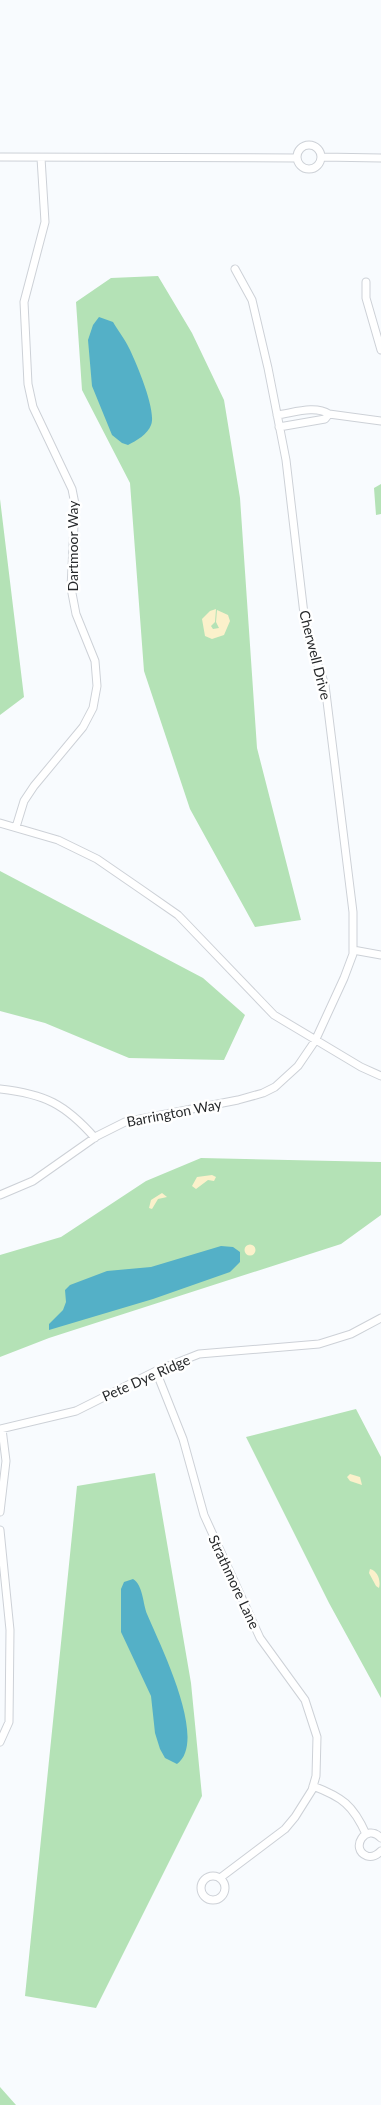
<svg xmlns="http://www.w3.org/2000/svg" width="381" height="2105" font-family="Lato,sans-serif">
<rect width="100%" height="100%" fill="#f8fbfe"/>
<path fill="#b4e2b6" d="M158 276 192 333 224 400 240 498 257 748 301 920 255 927 190 809 144 671 130 483 82 390 76 302 111 278Z
M381 484V514L376 515 374 488Z
M0 499 24 697 0 715Z
M0 871 203 978 245 1015 224 1060 129 1058 45 1023 0 1011Z
M201 1158 381 1162V1215L341 1244 49 1338 0 1357V1255L61 1237 146 1181Z
M356 1409 381 1457V1698L329 1603 246 1437Z
M155 1473 191 1683 202 1796 96 2008 25 1996 77 1486Z
M0 2087 16 2105H0Z"/>
<path fill="#fbf1cb" d="M216 609 215 622 211 626 213 629 219 628 216 622 217 610 228 615 230 621 224 635 212 639 205 636 202 619 210 611Z
M212 1175 216 1177 214 1181 208 1180 196 1189 192 1186 197 1177Z
M162 1193 167 1197 158 1199 152 1209 149 1208 151 1200Z
M244.5 1250a5.5 5.5 0 1 1 11 0a5.5 5.5 0 1 1-11 0Z
M350 1474 360 1477 362 1485 350 1481 347 1477Z
M370 1569C378 1571 381 1581 379 1588L376 1586 369 1573Z"/>
<path fill="#54b0c7" d="M99 317 113 322C118 331 125 339 129 348 136 362 157 411 151 425 148 434 136 441 128 445L122 443 112 435 92 386 88 340 93 325Z
M221 1246 233 1247 240 1252V1262L230 1272 153 1299 49 1330V1324L63 1310 66 1302 65 1290 70 1285 107 1271 151 1267Z
M133 1579C143 1585 143 1604 147 1614 159 1643 209 1741 177 1764L165 1758 160 1749 155 1733 151 1696 121 1632V1589L124 1582Z"/>
<g fill="none" stroke-linecap="round" stroke-linejoin="round">
<g stroke="#cdd1d7" stroke-width="9">
<path id="minor" d="M297 157a12 12 0 1 1 24 0a12 12 0 1 1-24 0Z
M0 157 297 158
M322 157 381 158
M366 282V298L381 350
M277 415C293 413 315 405 329 414L381 421
M279 427 325 419 329 414
M0 823 58 840 97 859 142 890 178 915 274 1015 361 1067 381 1076
M16 827 24 801 34 786 83 727 93 708 97 686 95 661 76 614 71 588 75 504 72 489 33 407 28 384 24 302 45 222 41 158
M353 950 381 955
M0 1089C45 1094 65 1104 95 1138
M0 1195 33 1181 97 1136 125 1122 238 1100 263 1093 275 1087 298 1066 315 1041 344 978 353 954V912L325 685 310 642 304 614 286 460 268 368 252 300 235 269
M156 1371 183 1439 204 1515 260 1638 305 1700 317 1737 316 1776 312 1790 295 1817 285 1829 220 1878
M0 1429 76 1411 156 1371 199 1354 319 1344 351 1334 381 1318
M0 1512 6 1461 2 1429
M0 1530 10 1630 9 1722 0 1742
M313 1786C342 1797 353 1805 366 1834
M381 1838C366 1822 349 1849 367 1856 373 1858 377 1855 381 1851
M201 1888a12 12 0 1 1 24 0a12 12 0 1 1-24 0Z"/>
</g>
<use href="#minor" stroke="#fff" stroke-width="7"/>
</g>
<g text-anchor="middle" stroke-width="5" stroke-linejoin="round" paint-order="stroke">
<g font-size="14" fill="#27292b" stroke="#fff">
<text transform="translate(73 546) rotate(-90)" y="5">Dartmoor Way</text>
<text transform="translate(315 655) rotate(76)" y="5">Cherwell Drive</text>
<text transform="translate(174 1113) rotate(-11)" y="5">Barrington Way</text>
<text transform="translate(146 1378) rotate(-24)" y="5">Pete Dye Ridge</text>
<text transform="translate(234 1582) rotate(65)" y="5">Strathmore Lane</text>
</g>
</g>
</svg>
